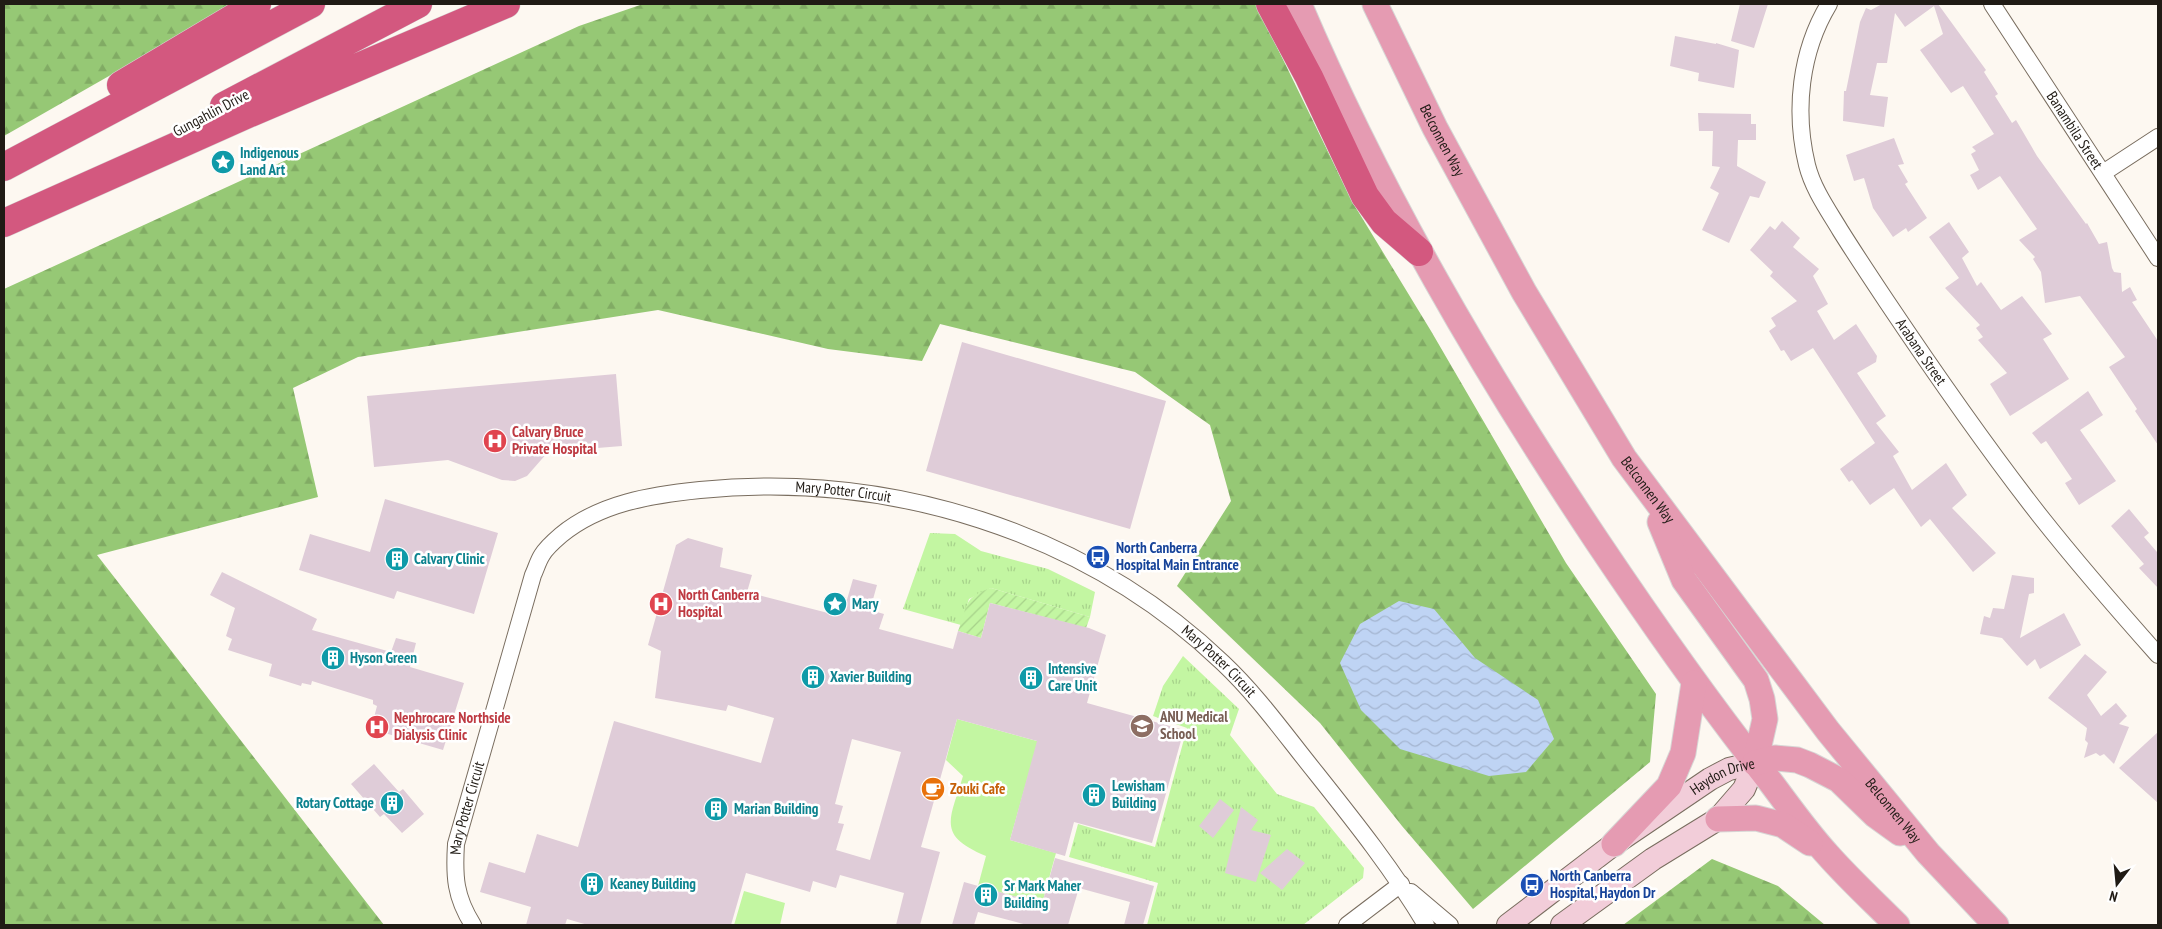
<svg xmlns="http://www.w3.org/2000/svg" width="2162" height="929" font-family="'PT Sans Narrow',sans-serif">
<defs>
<pattern id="grass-tufts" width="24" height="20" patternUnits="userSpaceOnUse" patternTransform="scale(1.25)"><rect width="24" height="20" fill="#c3f6a2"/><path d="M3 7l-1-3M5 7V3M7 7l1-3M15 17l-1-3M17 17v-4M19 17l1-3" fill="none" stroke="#a7d28b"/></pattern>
<pattern id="forest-firs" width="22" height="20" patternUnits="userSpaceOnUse" patternTransform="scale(1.25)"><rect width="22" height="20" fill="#96c875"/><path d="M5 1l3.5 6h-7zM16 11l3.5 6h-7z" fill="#81ab64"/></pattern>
<pattern id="garden-furrows" width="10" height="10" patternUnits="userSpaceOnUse" patternTransform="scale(1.25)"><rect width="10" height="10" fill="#c3f6a2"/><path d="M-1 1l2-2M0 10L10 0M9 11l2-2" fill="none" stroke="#a7d28b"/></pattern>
<pattern id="water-waves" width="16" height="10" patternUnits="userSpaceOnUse" patternTransform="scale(1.25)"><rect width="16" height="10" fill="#bfd4f4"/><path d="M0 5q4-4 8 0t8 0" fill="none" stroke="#a4b5d0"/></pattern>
</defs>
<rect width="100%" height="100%" fill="#fdf8f1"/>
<path fill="url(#grass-tufts)" d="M930 533 955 534 981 551 1048 569 1095 592 1090 617 991 588 969 599 961 625 903 609Z
M1183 656 1239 709 1230 735 1277 794 1314 807 1364 868 1363 878 1303 925H1147L1158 883 1069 857 1078 824 1155 847 1187 728 1153 716 1163 686Z"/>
<path fill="url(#forest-firs)" d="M4 4H235L4 136Z
M643 4H1256L1353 203 1431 331 1566 563 1656 694 1650 762 1473 909 1402 826 1320 723 1177 586 1231 501 1210 425 1135 372 940 324 922 361 828 349 658 310 358 357 293 388 318 497 97 555 384 925H4V289L579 26Z
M1712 859 1778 886 1825 925H1623Z"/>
<path fill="#c3f6a2" d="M957 719 1066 749 1032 762 1010 840 1056 853 1042 904 978 886 986 856C936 835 950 820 963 776L946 760Z
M744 891 785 903 780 925H734Z"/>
<path fill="url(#garden-furrows)" d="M991 588 1090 617 1086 628 990 603 981 638 958 631C968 607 962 597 991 588Z"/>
<path fill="url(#water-waves)" d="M1399 601 1434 609 1475 658 1538 700 1554 739 1526 772 1489 776 1400 749 1361 710 1340 663 1360 624Z"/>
<path fill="#dfccd8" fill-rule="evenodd" d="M1740 4H1768L1754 48 1731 41Z
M1882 4H1938L1986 70 1984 72 1998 94 1995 96 2012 123 2016 120 2037 156 2086 224 2087 223 2099 244 2107 242 2112 268 2114 272 2121 273 2122 292 2130 287 2137 300 2132 302 2158 341V445L2135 411 2137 409 2109 367 2125 357 2080 296 2045 303 2041 272 2033 259 2035 257 2019 240 2037 229 2000 176 1978 190 1970 175 1979 170 1971 154 1976 151 1972 147 1994 134 1963 86 1951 93 1920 50 1943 34 1934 6 1905 27 1895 13 1887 63H1877L1870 95 1888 97 1884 127 1843 121 1844 91H1846L1860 22 1866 8 1871 10Z
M1675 36 1716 44V43L1739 50 1734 88 1698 81 1699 73 1670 66Z
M1698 113 1751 114V124H1756V140H1738L1737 166 1766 182 1759 198 1750 196 1729 243 1702 230 1719 193 1710 188 1720 167 1712 166 1713 131H1699Z
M1894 138 1904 164 1898 165 1908 182 1905 184 1927 218 1908 232 1906 228 1893 237 1873 208 1864 178 1854 181 1846 155Z
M1782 221 1800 238 1793 247 1819 269 1813 276 1828 304 1817 311 1834 340 1856 324 1877 356 1876 362 1857 373 1886 416 1876 423 1899 452 1893 456 1912 490 1946 463 1967 495 1952 508 1996 553 1973 572 1930 519 1921 527 1894 488 1870 505 1852 480 1849 482 1840 469 1875 443 1813 348 1791 361 1784 350 1781 351 1769 331 1776 326 1771 318 1797 301 1770 276 1773 272 1750 250 1770 226 1775 230Z
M1949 222 1969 252 1962 258 1977 286 1981 282 2001 310 2022 296 2052 334 2043 339 2069 379 2010 416 1990 384 2007 373 1978 340 1983 337 1976 328 1980 325 1945 288 1959 278 1929 237Z
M962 342 1166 401 1130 529 926 471Z
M616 374 622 446 548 452 527 476 515 481 502 480 448 460 374 467 367 396Z
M2088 391 2103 415 2080 430 2116 481 2079 505 2065 483 2072 479 2046 441 2041 444 2032 433Z
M385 499 498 533 474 614 397 591 394 599 299 570 310 534 370 552Z
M2129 509 2149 533 2144 537 2157 552 2158 550V588L2139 568 2144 564 2111 526Z
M688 538 723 548 720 567 752 575 747 592 828 613 832 599 846 603 853 579 877 585 870 610 884 614 879 629 953 649 958 631 981 638 990 603 1089 628 1106 635 1087 703 1184 730 1152 843 1074 822 1065 856 1010 840 1037 741 957 719 921 847 940 852 920 925H896L904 893 840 875 836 888 813 881 810 892 746 873 731 925H588L567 919 565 925H526L531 907 480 892 489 862 525 873 537 834 578 847 614 721 761 763 774 718 728 705 726 711 655 698 661 651 648 645 676 545ZM852 739 901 752 870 860 836 850 844 824 838 823 843 806 835 804Z
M222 572 317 619 312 630 391 652 396 638 416 643 410 667 464 683 443 750 371 729 377 706 373 704V700L312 681 311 685 302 683 301 686 269 676 272 664 228 650 232 639 226 636 235 608 210 595Z
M2012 575 2034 578V593L2029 594 2020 638 2064 613 2081 645 2040 669 2035 659 2027 666 2002 638 1980 634 1984 616 1990 618 1993 608 2004 609Z
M2085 654 2107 672 2087 695 2101 716 2116 703 2127 716 2119 724 2129 727 2114 764 2104 754 2100 756 2096 753 2084 758 2088 743 2085 740 2087 728 2048 698Z
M2158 732V803L2119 768Z
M374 764 399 792 403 789 424 814 402 833 384 814 380 817 351 784Z
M1220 799 1234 810 1213 838 1199 826Z
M1241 807 1258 820 1251 830 1271 835 1256 882 1225 873Z
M1287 849 1305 863 1282 890 1260 873Z
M1055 858 1154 886 1143 925H1124L1130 902 1079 888 1068 925H1027L978 912 974 925H952L964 882 1042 904Z"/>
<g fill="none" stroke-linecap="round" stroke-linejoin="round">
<g stroke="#796d5f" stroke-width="18">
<g id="street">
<path id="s1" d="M1829 4C1800 52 1794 111 1807 165 1813 189 1828 210 1840 230 1855 254 1871 278 1887 302 1936 375 1986 447 2040 516 2078 564 2118 610 2158 655"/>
<path id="s2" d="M1992 4 2158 258"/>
<path d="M2103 173 2158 137"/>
<path d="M1411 892 1450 925"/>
<path id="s3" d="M473 925C455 897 454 876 456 844L533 575C536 569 538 561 542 555 546 548 554 541 561 535 600 503 651 495 700 490 889 471 1085 531 1223 663 1258 696 1286 736 1316 773 1355 822 1394 871 1426 925"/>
<path d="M1347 925 1401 884"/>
</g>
</g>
<g stroke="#796d5f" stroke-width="24">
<g id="secondary">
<path id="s4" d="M1508 925 1614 844 1710 779 1729 769 1755 763"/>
<path d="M1562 925 1653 859 1718 819 1744 789 1755 763"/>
</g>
</g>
<g stroke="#d7d6d5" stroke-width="27">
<g id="primary">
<path d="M1299 4C1380 194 1483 370 1597 541 1652 623 1708 703 1769 780 1788 805 1806 831 1827 854 1849 879 1874 902 1897 925"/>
<path id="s5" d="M1375 4 1435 128 1524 292 1624 458 1828 731 1928 853 1996 925"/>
<path d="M1660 522 1684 580 1756 680 1762 699 1765 719 1755 763"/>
<path d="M1755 763 1775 758 1797 760 1810 765 1839 780 1875 815 1900 833"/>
<path d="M1718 819 1756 818 1783 825 1810 843"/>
<path d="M1614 844 1669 786 1683 753 1694 683"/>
</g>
</g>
<g stroke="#d7d6d5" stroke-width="29">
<path id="highway" d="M1270 4 1309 77 1365 196 1384 222 1419 252
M121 85 257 4
M224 106 418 4
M4 167 311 4
M4 223 248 114 506 4"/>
</g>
<use href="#street" stroke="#fff" stroke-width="16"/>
<use href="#secondary" stroke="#f2cdd9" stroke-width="22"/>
<use href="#primary" stroke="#e59bb2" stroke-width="25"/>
<use href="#highway" stroke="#d3587f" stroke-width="28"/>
</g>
<defs>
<g id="sight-disc" transform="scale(1.25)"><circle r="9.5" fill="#0f9aa8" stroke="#fff"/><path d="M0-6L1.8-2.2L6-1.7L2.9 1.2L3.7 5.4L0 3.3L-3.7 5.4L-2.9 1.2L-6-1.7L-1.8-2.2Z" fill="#fff"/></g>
<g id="hospital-disc" transform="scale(1.25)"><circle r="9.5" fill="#e0444e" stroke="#fff"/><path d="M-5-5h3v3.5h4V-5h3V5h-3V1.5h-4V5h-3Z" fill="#fff"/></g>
<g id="bus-disc" transform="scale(1.25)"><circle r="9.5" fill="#1a4fb4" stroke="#fff"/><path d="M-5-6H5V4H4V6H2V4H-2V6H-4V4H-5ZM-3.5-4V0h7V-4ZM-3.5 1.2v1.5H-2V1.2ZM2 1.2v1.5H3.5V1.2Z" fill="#fff"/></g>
<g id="building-disc" transform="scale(1.25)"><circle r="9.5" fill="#0f9aa8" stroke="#fff"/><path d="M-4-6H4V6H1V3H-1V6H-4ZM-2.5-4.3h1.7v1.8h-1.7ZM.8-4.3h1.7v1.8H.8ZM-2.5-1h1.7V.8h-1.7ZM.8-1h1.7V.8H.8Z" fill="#fff"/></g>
<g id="university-disc" transform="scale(1.25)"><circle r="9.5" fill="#8d6e63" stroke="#fff"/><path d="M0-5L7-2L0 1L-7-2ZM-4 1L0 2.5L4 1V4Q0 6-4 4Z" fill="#fff"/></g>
<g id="cafe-disc" transform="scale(1.25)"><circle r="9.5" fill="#e8710a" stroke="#fff"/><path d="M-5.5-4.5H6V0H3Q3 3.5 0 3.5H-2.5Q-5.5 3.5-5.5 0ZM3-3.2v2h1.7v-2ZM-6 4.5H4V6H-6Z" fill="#fff"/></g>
</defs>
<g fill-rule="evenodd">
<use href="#sight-disc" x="223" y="162"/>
<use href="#hospital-disc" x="495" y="441"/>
<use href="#bus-disc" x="1098" y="557"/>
<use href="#building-disc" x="397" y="559"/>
<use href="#hospital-disc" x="661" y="604"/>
<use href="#sight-disc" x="835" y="604"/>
<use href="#building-disc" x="333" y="658"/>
<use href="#building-disc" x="813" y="677"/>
<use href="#building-disc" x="1031" y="678"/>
<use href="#university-disc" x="1142" y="726"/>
<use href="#hospital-disc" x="377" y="727"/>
<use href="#cafe-disc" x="933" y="789"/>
<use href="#building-disc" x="1094" y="795"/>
<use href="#building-disc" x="392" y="803"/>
<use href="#building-disc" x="716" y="809"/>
<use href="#building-disc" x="592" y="884"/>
<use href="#bus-disc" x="1532" y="885"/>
<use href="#building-disc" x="986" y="895"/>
</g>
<g text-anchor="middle" stroke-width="5" stroke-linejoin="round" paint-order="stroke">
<g font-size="15" fill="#201b15" stroke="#fff">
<text transform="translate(211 113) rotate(-28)" y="5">Gungahlin Drive</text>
<text dy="5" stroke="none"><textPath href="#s2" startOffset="151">Banambila Street</textPath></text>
<text dy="5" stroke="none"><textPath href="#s5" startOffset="152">Belconnen Way</textPath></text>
<text dy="5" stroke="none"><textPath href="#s1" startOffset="386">Arabana Street</textPath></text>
<text dy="5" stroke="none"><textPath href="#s5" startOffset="558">Belconnen Way</textPath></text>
<text dy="5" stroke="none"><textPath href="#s3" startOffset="706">Mary Potter Circuit</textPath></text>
<text dy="5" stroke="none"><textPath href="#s3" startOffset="1126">Mary Potter Circuit</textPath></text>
<text dy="5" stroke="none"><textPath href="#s4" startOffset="262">Haydon Drive</textPath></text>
<text dy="5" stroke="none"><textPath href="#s3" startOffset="122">Mary Potter Circuit</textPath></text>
<text dy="5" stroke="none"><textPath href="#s5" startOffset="962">Belconnen Way</textPath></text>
</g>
<g font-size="15" font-weight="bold" fill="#0d838f" stroke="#fff" text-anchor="start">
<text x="240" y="158">Indigenous<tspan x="240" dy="17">Land Art</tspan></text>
<text x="414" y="564">Calvary Clinic</text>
<text x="852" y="609">Mary</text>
<text x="350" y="663">Hyson Green</text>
<text x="1048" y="674">Intensive<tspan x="1048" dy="17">Care Unit</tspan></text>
<text x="830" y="682">Xavier Building</text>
<text x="1112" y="791">Lewisham<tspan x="1112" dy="17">Building</tspan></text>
<text x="374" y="808" text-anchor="end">Rotary Cottage</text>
<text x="734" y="814">Marian Building</text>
<text x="610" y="889">Keaney Building</text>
<text x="1004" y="891">Sr Mark Maher<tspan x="1004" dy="17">Building</tspan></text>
</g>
<g font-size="15" font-weight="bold" fill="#be3a42" stroke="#fff" text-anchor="start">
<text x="512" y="437">Calvary Bruce<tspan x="512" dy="17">Private Hospital</tspan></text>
<text x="678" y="600">North Canberra<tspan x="678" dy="17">Hospital</tspan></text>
<text x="394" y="723">Nephrocare Northside<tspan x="394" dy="17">Dialysis Clinic</tspan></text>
</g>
<g font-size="15" font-weight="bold" fill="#164399" stroke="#fff" text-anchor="start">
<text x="1116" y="553">North Canberra<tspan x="1116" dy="17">Hospital Main Entrance</tspan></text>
<text x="1550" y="881">North Canberra<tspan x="1550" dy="17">Hospital, Haydon Dr</tspan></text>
</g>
<g font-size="15" font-weight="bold" fill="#785e54" stroke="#fff" text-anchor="start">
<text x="1160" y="722">ANU Medical<tspan x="1160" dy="17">School</tspan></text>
</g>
<g font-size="15" font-weight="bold" fill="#c56008" stroke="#fff" text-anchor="start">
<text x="950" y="794">Zouki Cafe</text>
</g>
</g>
<rect width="2162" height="929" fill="none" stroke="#201b15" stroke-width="10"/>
<g transform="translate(2117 884) rotate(196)" stroke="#ffffff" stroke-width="4" paint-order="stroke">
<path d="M0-4L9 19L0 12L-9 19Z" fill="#201b15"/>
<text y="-8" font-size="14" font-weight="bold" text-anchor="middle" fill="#201b15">N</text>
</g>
</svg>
